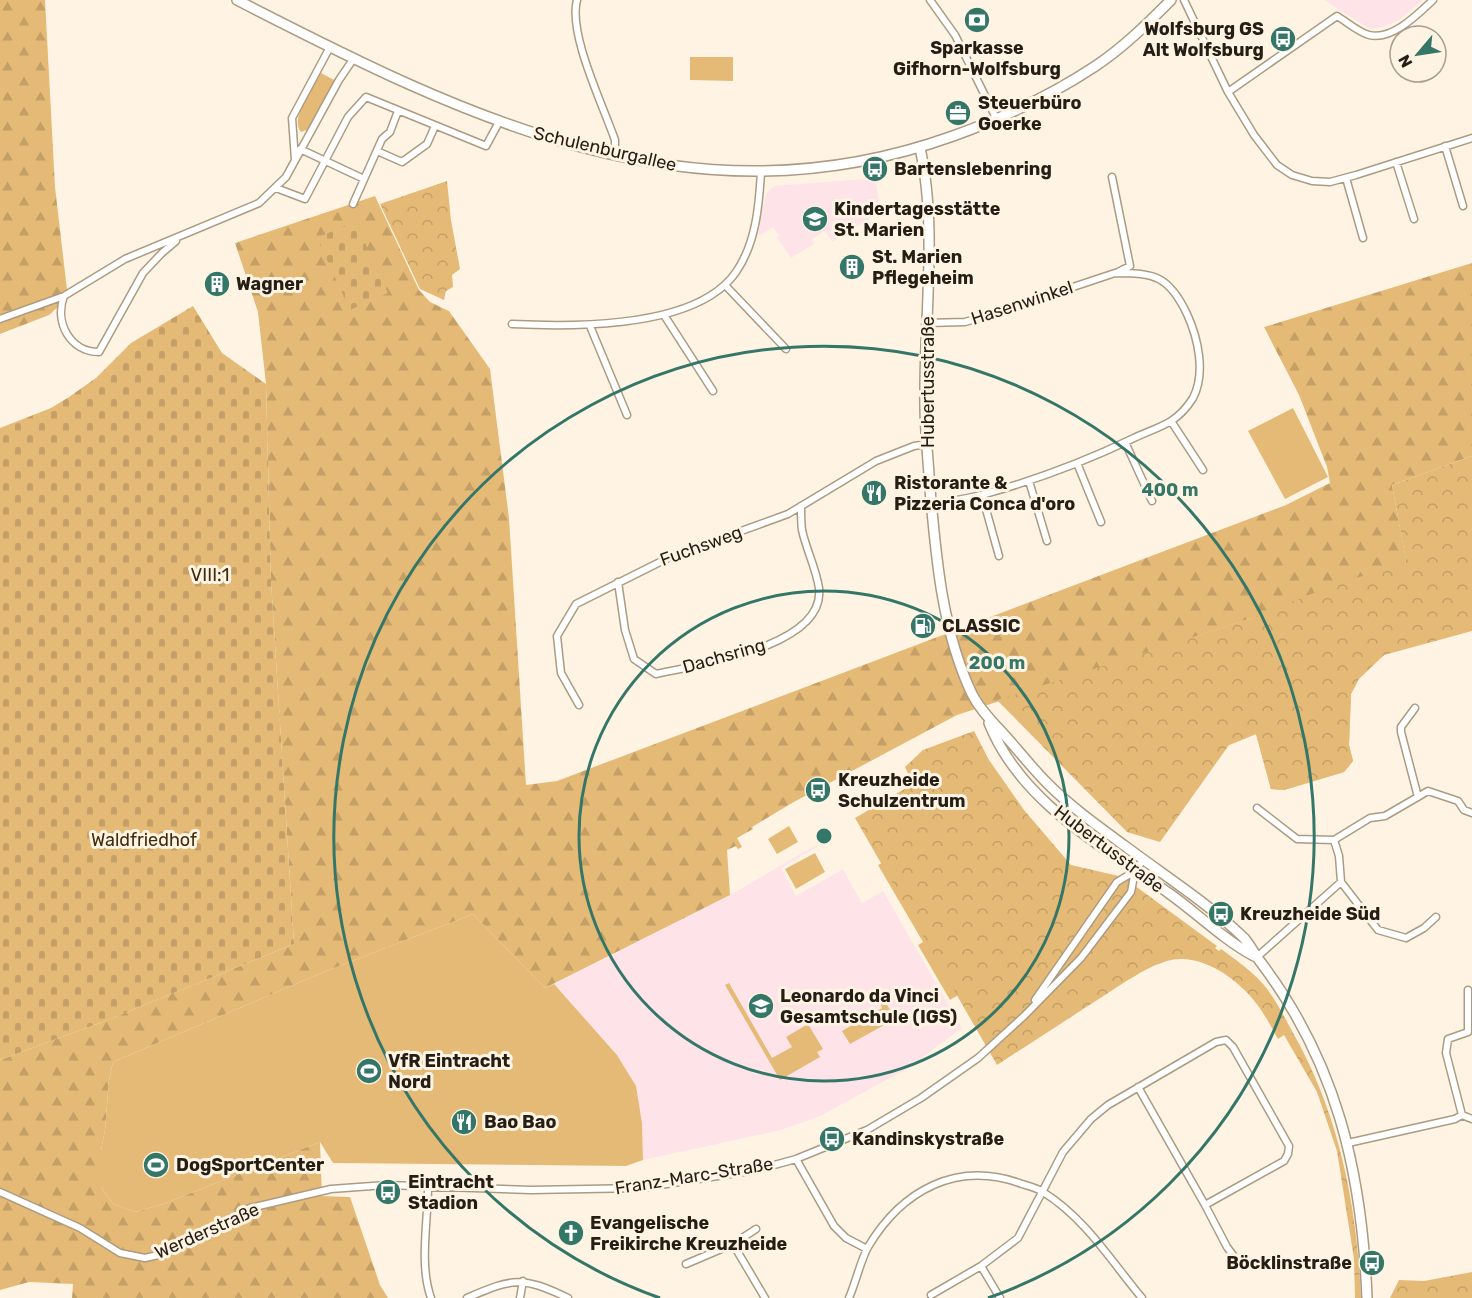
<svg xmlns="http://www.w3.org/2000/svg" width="1472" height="1298" font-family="Rubik,sans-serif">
<defs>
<pattern id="forest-firs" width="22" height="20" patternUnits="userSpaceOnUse" patternTransform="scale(1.5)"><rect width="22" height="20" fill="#e5ba77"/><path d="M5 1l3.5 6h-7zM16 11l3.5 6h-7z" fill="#c49f66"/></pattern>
<pattern id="cemetery-stones" width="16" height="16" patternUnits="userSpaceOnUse" patternTransform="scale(1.5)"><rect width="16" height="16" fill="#e5ba77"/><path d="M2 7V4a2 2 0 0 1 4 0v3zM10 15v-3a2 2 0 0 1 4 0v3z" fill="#c49f66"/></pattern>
<pattern id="park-crowns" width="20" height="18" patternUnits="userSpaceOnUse" patternTransform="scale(1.5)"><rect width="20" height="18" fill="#e5ba77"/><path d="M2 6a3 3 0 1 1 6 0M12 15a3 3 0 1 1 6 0" fill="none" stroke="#c49f66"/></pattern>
</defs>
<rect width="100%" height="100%" fill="#fff4e4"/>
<path fill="#fee4e9" d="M1324 0H1423L1399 20 1383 27 1370 29Z
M875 178 881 212 832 242 825 231 812 239 814 244 791 258 777 238 779 236 773 227 761 235 758 234 766 194 774 186Z
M816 845 817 847 781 868 796 896 843 869 862 903 883 891 962 1028 907 1069 820 1116 781 1130 643 1160 642 1123 636 1086 617 1055 554 984 730 895Z"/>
<path fill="#e5ba77" d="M690 57H733V81L690 80Z
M321 73 336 81 309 129 301 132C289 119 313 88 321 73Z
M1293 408 1328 477 1285 499 1248 431Z
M789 826 798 842 777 854 768 839Z
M815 853 825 872 796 889 785 869Z
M884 862 960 994 950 1000 918 945 923 942 878 865Z
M473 914 545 988 554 984 617 1055 636 1086 642 1123 643 1160 626 1166 333 1163 320 1142 163 1204 135 1212 113 1204 101 1187V1150L105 1130 109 1080 113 1062 324 972Z
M729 983 772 1058 792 1047 786 1037 808 1024 823 1049 817 1052 820 1057 780 1080 725 985Z
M885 1001 895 1019 850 1044 842 1031 882 1008 880 1003Z"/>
<path fill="url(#forest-firs)" d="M0 0H45L55 187 68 298 49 315 0 334Z
M375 196 419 290 430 302 449 311 490 369 509 518 526 785 557 781 1286 505 1330 483 1327 467 1299 395 1264 327 1472 263V456L1392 485 1406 560 1384 655 1359 679 1351 694 1349 745 1353 761 1344 772 1284 790 1271 789 1256 734 1229 745 1252 618 957 715 792 803 752 827 753 829 737 838 742 847 738 849 736 846 727 850 730 895 545 988 473 914 324 972 113 1062 109 1080 105 1130 101 1150V1187L113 1204 135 1212 163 1204 320 1142 322 1196 350 1197 380 1285 388 1298H72L73 1284 29 1282 0 1290V1060L105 1021 294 944 271 581 266 384 258 312 235 243Z"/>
<path fill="url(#cemetery-stones)" d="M355 221 388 293 350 310 317 238Z
M193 306 222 353 266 384 271 581 294 944 105 1021 0 1060V428L51 408 69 397 96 378 131 343Z"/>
<path fill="url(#park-crowns)" d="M447 181 451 220 460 269 452 275 453 287 446 291 444 300 420 289 380 204Z
M1472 456V631L1384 655 1359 678 1351 694 1349 745 1353 761 1344 772 1284 790 1271 789 1256 734 1229 745 1160 842 1127 832 997 700 1252 618 1316 592 1406 561 1392 485Z
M974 731 989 760 1024 810 1071 865 1123 877 1217 946 1215 948 1219 951 1221 949C1236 960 1251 970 1263 984 1275 998 1283 1015 1292 1031 1339 1113 1357 1205 1361 1298H1355L1354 1259 1337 1151 1317 1092 1284 1035 1278 1039C1272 1028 1266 1017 1259 1007 1243 984 1212 960 1183 959 1163 958 1144 971 1128 980L997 1065 855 818 913 784 905 767 923 750Z
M1472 1272V1298H1390L1399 1280 1424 1281Z"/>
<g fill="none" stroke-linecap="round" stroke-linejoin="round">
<g stroke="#ac9b82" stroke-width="9">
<path id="street" d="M577 0C568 34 603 105 615 140V155
M930 0 955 35 997 120
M1184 0 1228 92 1254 135 1277 165 1292 175 1312 181 1330 182 1356 175 1472 138
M1228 92 1337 16C1347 22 1358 32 1369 35 1392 41 1418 14 1433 0
M1445 146 1463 206
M300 149 364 179
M377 151 402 162 427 144 435 126
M295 160 292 118 330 47
M1396 162 1414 219
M1112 177 1130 266 1118 272
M1346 178 1363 238
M276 188 305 199 348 117 366 97 486 146 499 122
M353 204 382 139 390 132 398 111
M725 285 786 349
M64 296C54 322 70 352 99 352L143 273 162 253 176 241
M664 315 713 391
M0 319 64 296 125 259 259 203 286 177 339 80 354 58
M927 323 965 322 986 316 1115 273C1155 273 1169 276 1187 314 1198 338 1206 373 1193 398 1188 406 1179 416 1171 421 1160 428 1146 432 1134 438 1086 461 1036 480 985 494 968 499 949 501 931 504
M512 324C573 327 697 329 736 272 756 243 759 206 761 172
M590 326 627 415
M1171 421 1203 470
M1125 442 1152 501
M1077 463 1101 522
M1029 481 1047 541
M982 495 999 556
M618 582 625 630 634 659 656 674C697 665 826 647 819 588 816 568 806 549 802 530 801 522 801 514 801 506
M579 705 561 673 557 636 576 604 672 556 788 514 876 461 914 446 927 444
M1415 708 1401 727V732L1418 797
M1257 808 1297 839 1334 840
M1334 840 1370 818 1385 816 1428 791 1458 801 1464 810 1472 813
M1341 882 1378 930 1406 938 1424 928 1436 917
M1257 957 1341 882 1339 856 1334 840
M1035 1000 1117 882 1135 871
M1138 1087 1205 1205
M1462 1115 1446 1053 1448 1039 1468 1032V990
M1348 1143 1455 1119 1462 1115 1472 1119
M796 1159 834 1226 846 1238 867 1249
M428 1186C428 1222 419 1264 431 1298
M0 1192 80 1228 120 1253 145 1258 167 1253 250 1208 331 1189 386 1185 531 1190 641 1188 756 1170 796 1159 867 1130 921 1098 978 1058 1024 1016 1081 958 1131 892 1135 871 1143 860
M733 1244 765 1298
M686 1264 733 1244 756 1229
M981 1266 1000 1298
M931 1295 981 1266 1018 1238 1063 1152 1091 1119 1108 1105 1216 1042 1226 1040 1233 1047 1289 1146 1288 1154 1284 1161 1205 1205 1227 1247 1238 1262C1253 1266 1293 1265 1308 1261
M467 1298C513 1278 522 1276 568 1298
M520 1298 523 1281
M849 1298C856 1282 860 1262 868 1247 902 1190 957 1160 1022 1184 1029 1186 1037 1188 1043 1192 1085 1218 1111 1261 1142 1298"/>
</g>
<g stroke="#ac9b82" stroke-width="12">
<path id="secondary" d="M237 0C467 118 691 230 953 136 1003 118 1050 96 1094 67 1123 48 1147 24 1171 0
M920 148C937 224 925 312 925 390 924 423 928 456 930 489 936 557 942 631 972 694 981 712 996 725 1009 740 1022 755 1034 770 1048 784 1071 807 1099 827 1125 846 1165 876 1208 903 1244 938 1250 945 1254 953 1259 960 1337 1062 1362 1172 1367 1298
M989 723C1021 803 1103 846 1170 894 1198 914 1224 940 1254 956"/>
</g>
<use href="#street" stroke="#fff" stroke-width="6"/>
<use href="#secondary" stroke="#fff" stroke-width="9"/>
</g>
<g fill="none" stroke="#347768" stroke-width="3">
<circle cx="824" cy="836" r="245"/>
<path d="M660 1298A490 490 0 1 1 988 1298"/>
</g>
<defs>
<g id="bank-disc" transform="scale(1.35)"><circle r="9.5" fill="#347768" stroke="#fff4e4"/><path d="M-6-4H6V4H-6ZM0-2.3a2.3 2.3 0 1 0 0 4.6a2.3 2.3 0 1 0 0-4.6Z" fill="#fff"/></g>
<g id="bus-disc" transform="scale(1.35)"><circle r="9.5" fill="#347768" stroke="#fff4e4"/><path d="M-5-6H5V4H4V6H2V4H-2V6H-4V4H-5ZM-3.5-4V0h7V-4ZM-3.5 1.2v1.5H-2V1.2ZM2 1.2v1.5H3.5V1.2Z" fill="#fff"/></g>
<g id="office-disc" transform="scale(1.35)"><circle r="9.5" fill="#347768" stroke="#fff4e4"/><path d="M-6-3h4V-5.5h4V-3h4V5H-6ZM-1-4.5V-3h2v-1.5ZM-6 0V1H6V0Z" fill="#fff"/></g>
<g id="school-disc" transform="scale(1.35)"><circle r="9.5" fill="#347768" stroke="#fff4e4"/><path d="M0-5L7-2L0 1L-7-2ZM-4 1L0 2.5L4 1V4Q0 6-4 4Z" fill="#fff"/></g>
<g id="building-disc" transform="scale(1.35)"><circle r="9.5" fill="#347768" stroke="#fff4e4"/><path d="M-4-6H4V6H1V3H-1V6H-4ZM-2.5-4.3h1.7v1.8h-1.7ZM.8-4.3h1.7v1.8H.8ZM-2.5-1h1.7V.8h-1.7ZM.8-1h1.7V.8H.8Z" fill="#fff"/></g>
<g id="restaurant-disc" transform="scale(1.35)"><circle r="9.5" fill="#347768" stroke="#fff4e4"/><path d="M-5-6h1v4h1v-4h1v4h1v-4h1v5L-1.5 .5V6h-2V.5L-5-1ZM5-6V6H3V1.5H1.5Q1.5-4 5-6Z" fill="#fff"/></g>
<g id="fuel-disc" transform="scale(1.35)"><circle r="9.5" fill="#347768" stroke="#fff4e4"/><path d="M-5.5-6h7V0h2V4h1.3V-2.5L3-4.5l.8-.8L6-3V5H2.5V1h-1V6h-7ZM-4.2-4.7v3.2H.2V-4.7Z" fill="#fff"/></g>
<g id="stadium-disc" transform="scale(1.35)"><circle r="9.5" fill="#347768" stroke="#fff4e4"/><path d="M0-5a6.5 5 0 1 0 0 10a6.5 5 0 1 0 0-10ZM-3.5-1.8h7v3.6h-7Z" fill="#fff"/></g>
<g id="church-disc" transform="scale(1.35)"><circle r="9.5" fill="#347768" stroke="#fff4e4"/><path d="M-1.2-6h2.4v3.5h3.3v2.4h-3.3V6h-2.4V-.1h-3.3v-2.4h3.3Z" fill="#fff"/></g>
</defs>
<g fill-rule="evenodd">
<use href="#bank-disc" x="977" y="20"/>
<use href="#bus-disc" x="1283" y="39"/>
<use href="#office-disc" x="958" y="113"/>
<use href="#bus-disc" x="875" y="169"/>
<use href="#school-disc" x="815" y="219"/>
<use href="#building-disc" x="852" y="267"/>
<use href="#building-disc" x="217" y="284"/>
<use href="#restaurant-disc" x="874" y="493"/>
<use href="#fuel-disc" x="923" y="626"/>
<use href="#bus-disc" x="818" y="790"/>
<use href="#bus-disc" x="1221" y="914"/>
<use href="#school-disc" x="761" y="1006"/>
<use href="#stadium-disc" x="369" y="1071"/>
<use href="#restaurant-disc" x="464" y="1122"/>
<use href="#bus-disc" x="832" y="1139"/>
<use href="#stadium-disc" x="156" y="1165"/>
<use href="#bus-disc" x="388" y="1192"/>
<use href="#church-disc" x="571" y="1233"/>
<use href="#bus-disc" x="1372" y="1263"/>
</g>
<g text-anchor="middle" stroke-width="6" stroke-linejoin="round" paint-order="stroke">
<g font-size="18" font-weight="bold" fill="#251e14" stroke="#fff4e4" text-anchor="start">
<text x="1264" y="35" text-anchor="end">Wolfsburg GS<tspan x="1264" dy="21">Alt Wolfsburg</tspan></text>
<text x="977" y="54" text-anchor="middle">Sparkasse<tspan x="977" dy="21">Gifhorn-Wolfsburg</tspan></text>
<text x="978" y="109">Steuerbüro<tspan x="978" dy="21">Goerke</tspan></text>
<text x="894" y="175">Bartenslebenring</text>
<text x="834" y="215">Kindertagesstätte<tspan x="834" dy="21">St. Marien</tspan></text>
<text x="872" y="263">St. Marien<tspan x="872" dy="21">Pflegeheim</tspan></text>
<text x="236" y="290">Wagner</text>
<text x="894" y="489">Ristorante &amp;<tspan x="894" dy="21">Pizzeria Conca d'oro</tspan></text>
<text x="942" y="632">CLASSIC</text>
<text x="838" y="786">Kreuzheide<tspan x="838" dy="21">Schulzentrum</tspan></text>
<text x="1240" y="920">Kreuzheide Süd</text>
<text x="780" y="1002">Leonardo da Vinci<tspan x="780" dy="21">Gesamtschule (IGS)</tspan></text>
<text x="388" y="1067">VfR Eintracht<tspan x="388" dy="21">Nord</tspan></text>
<text x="484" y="1128">Bao Bao</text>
<text x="852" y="1145">Kandinskystraße</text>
<text x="176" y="1171">DogSportCenter</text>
<text x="408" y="1188">Eintracht<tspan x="408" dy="21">Stadion</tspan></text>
<text x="590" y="1229">Evangelische<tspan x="590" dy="21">Freikirche Kreuzheide</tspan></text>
<text x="1352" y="1269" text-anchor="end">Böcklinstraße</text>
</g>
<g font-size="18" fill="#251e14" stroke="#fff4e4">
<text transform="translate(605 149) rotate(13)" y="6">Schulenburgallee</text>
<text transform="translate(1022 303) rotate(-18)" y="6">Hasenwinkel</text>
<text transform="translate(928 382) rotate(-90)" y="6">Hubertusstraße</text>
<text transform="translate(701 546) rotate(-20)" y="6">Fuchsweg</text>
<text transform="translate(724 656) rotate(-16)" y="6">Dachsring</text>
<text transform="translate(1109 849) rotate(37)" y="6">Hubertusstraße</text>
<text transform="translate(694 1176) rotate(-9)" y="6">Franz-Marc-Straße</text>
<text transform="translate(207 1231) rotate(-24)" y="6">Werderstraße</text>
</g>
<g font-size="18" fill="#3f2d0b" stroke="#fff4e4">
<text x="210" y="581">VIII:1</text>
<text x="144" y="846">Waldfriedhof</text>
</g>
</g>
<circle cx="824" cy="836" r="9" fill="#347768" stroke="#fff4e4" stroke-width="3"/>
<g font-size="18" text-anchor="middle" font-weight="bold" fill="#347768" stroke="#fff4e4" stroke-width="6" stroke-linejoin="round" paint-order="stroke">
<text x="1170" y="496">400 m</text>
<text x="997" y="669">200 m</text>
</g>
<g transform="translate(1418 54) rotate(241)"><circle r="28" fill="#fff4e4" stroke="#a89e91" stroke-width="1.5"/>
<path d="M0-4.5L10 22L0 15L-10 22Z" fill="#347768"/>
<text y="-9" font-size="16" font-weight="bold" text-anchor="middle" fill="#251e14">N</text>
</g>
</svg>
